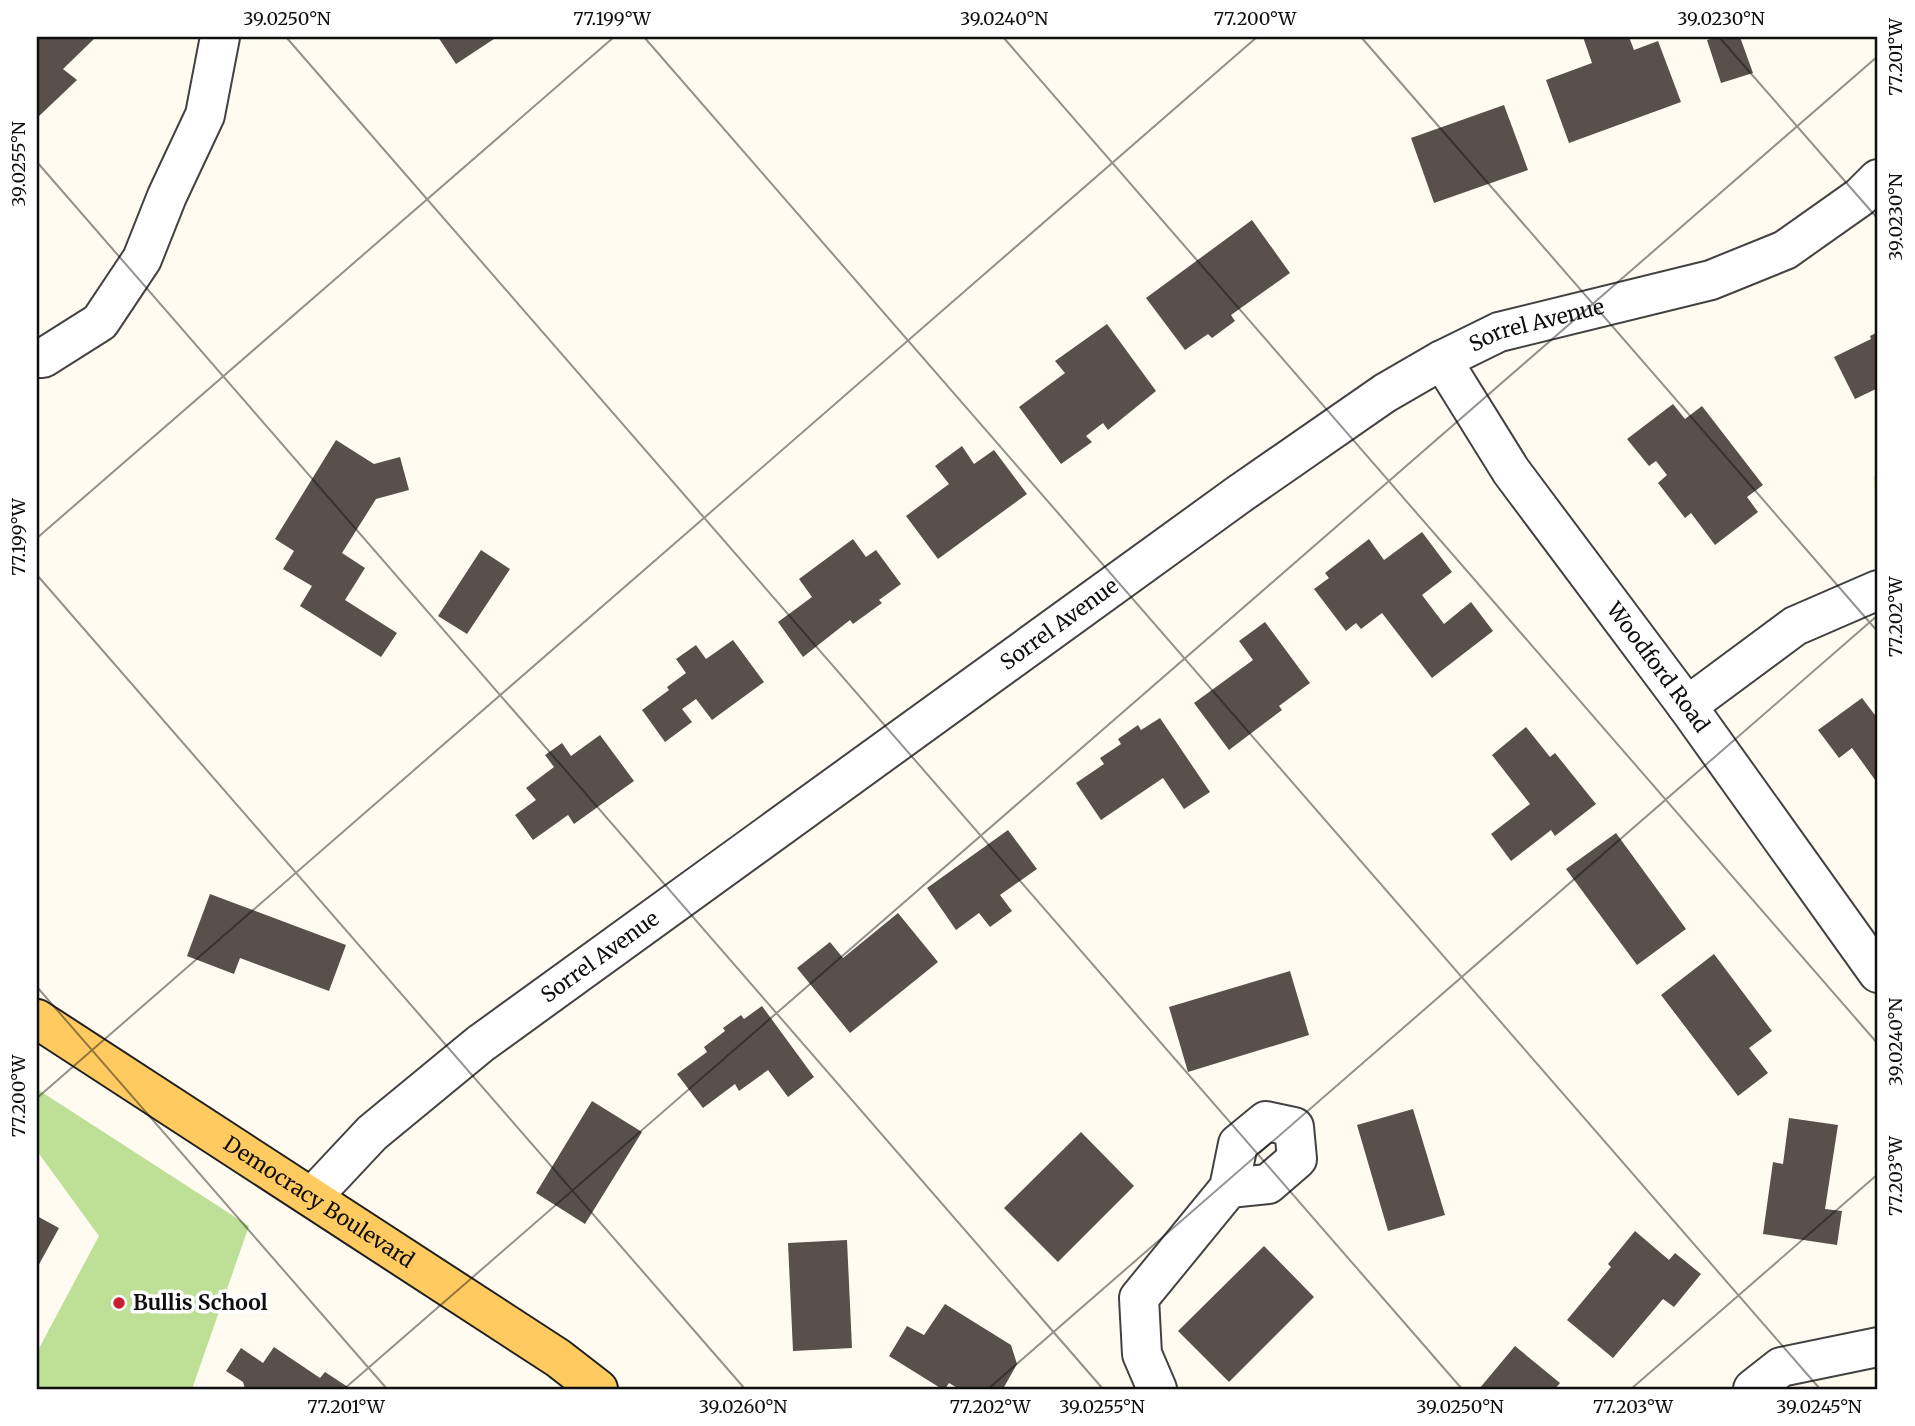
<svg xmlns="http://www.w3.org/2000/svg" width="1915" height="1426" font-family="Merriweather,serif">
<rect width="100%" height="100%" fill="#fffbf1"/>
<path fill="#bddf96" d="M37 1089 249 1226 192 1389H37V1352L99 1236 37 1151Z"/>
<path fill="#e9f3ca" d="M1873 476H1878V537Z"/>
<path fill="#594f4b" d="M37 37H96L63 69 77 80 37 118Z
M438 37H497L456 64Z
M1583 37H1629L1634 50 1658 41 1681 102 1569 143 1546 80 1592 63Z
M1717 37H1740L1753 73 1721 83 1707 40Z
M1504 105 1528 170 1434 203 1411 138Z
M1252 220 1290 273 1231 315 1235 321 1212 338 1208 334 1185 350 1146 298Z
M1107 324 1156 391 1108 430 1103 423 1086 436 1092 442 1061 464 1019 407 1065 373 1055 361Z
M1878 332V388L1855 399 1834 357 1871 339 1870 336Z
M1673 404 1685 419 1702 406 1763 485 1747 497 1758 512 1715 545 1691 513 1685 518 1658 483 1667 475 1656 461 1649 466 1627 439Z
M336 440 374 464 400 457 409 490 376 499 342 553 365 568 345 600 397 633 381 657 300 606 312 586 283 569 294 551 275 539Z
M962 446 974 464 994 450 1027 494 938 559 906 516 949 484 935 466Z
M1422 532 1452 572 1422 595 1444 624 1471 602 1493 631 1432 678 1382 613 1361 629 1356 623 1346 631 1314 589 1329 578 1325 573 1369 539 1384 560Z
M853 539 866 557 876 550 901 584 879 600 882 603 853 624 850 620 803 657 778 622 812 597 799 579Z
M481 550 510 569 467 634 438 616Z
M1265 622 1310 683 1279 706 1282 710 1229 750 1194 703 1253 660 1239 641Z
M733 640 764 682 712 720 696 699 682 709 692 722 665 742 642 710 669 690 667 687 686 673 676 659 696 645 706 659Z
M1862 698 1878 719V784L1852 748 1839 758 1818 730Z
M1160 718 1210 792 1184 809 1163 778 1101 820 1076 783 1104 764 1100 758 1121 744 1118 739 1138 725 1141 730Z
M1526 727 1550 757 1555 753 1596 804 1555 836 1551 830 1511 861 1491 834 1530 804 1492 755Z
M600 735 634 781 574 824 568 815 533 840 515 815 536 800 526 788 554 767 545 755 562 743 571 756Z
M1008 830 1037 869 1000 895 1012 911 990 927 979 913 956 930 927 888Z
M1616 833 1686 929 1637 965 1566 869Z
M210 894 346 945 329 991 240 958 234 974 187 956Z
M898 913 938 962 850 1033 797 968 830 942 843 958Z
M1714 954 1772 1031 1749 1048 1768 1073 1738 1096 1661 995Z
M1290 971 1309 1035 1188 1072 1169 1007Z
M762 1006 814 1077 788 1097 768 1070 739 1091 735 1084 703 1108 677 1074 707 1052 704 1047 725 1031 723 1028 741 1015 744 1019Z
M592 1101 642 1132 585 1224 536 1193Z
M1413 1109 1445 1215 1388 1231 1357 1125Z
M1789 1118 1838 1125 1825 1209 1842 1211 1837 1245 1763 1234 1773 1162 1783 1164Z
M1081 1132 1134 1186 1058 1262 1004 1208Z
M37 1216 59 1228 37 1268Z
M1635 1231 1669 1260 1675 1253 1701 1274 1674 1307 1663 1299 1613 1358 1567 1320 1611 1267 1608 1264Z
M847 1240 852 1348 793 1351 788 1243Z
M1264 1246 1314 1297 1229 1382 1178 1331Z
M945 1304 1011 1345 1017 1364 1003 1389H959L949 1383 945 1389H942L889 1356 907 1326 924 1335Z
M1515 1346 1560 1383 1555 1389H1479Z
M274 1347 320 1378 325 1372 351 1389H245L243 1382 226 1371 241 1348 263 1363Z"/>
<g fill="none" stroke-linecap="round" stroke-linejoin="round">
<g stroke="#424242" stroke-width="42">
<g id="minor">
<path d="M37 358H43L100 322 142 259 167 196 205 115 220 37"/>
<path id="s1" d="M1442 360 1511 471 1687 706 1878 973"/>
<path d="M1687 706 1795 626 1878 590"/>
<path id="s2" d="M312 1197 372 1133 480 1044 1238 495 1385 393 1442 360 1499 332 1711 280 1785 250 1860 197 1878 179"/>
<path d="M1157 1389 1142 1354 1139 1298 1229 1188 1238 1144 1266 1121 1294 1127 1297 1159 1268 1184 1229 1188"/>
<path d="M1753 1389 1781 1367 1878 1347"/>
</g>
</g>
<g stroke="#202020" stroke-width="42">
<g id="major">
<path id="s3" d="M37 1019 558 1358 598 1389"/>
</g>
</g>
<use href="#minor" stroke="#fff" stroke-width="38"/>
<use href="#major" stroke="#ffcb61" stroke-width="38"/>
</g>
<path fill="none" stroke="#0f0f0f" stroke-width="2" stroke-opacity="0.45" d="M286 37 1462 1389M644 37 1820 1389M1003 37 1878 1044M1361 37 1878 632M1719 37 1878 219M37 162 1103 1389M37 538 614 37M37 575 745 1389M37 987 387 1389M37 1098 1257 37M344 1389 1878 56M988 1389 1878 615M1631 1389 1878 1174"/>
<circle fill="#c91d34" stroke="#fff" stroke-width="2.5" cx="119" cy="1303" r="7"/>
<g text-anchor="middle" stroke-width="7" stroke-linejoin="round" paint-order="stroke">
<g font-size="21" fill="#0f0f0f" stroke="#fff">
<text dy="7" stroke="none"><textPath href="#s2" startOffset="1510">Sorrel Avenue</textPath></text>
<text dy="7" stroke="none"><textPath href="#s2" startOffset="943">Sorrel Avenue</textPath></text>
<text dy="7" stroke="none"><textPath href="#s1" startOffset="376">Woodford Road</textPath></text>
<text dy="7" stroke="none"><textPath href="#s2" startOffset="376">Sorrel Avenue</textPath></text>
<text dy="7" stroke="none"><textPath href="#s3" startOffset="336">Democracy Boulevard</textPath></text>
</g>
<g font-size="21" font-weight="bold" fill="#0f0f0f" stroke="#fff" text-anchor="start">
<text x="133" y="1310">Bullis School</text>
</g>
</g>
<rect width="1915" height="1426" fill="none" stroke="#ffffff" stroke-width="77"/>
<rect x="38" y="38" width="1838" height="1350" fill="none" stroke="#0f0f0f" stroke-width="2.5"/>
<g font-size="18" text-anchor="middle" fill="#0f0f0f">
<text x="287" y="25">39.0250°N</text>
<text x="612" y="25">77.199°W</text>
<text x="1004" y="25">39.0240°N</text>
<text x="1255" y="25">77.200°W</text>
<text x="1721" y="25">39.0230°N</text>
<text transform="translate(1896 57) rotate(-90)" y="6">77.201°W</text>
<text transform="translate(19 164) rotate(-90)" y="6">39.0255°N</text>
<text transform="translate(1896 217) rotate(-90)" y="6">39.0230°N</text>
<text transform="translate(19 537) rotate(-90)" y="6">77.199°W</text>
<text transform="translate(1896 617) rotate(-90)" y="6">77.202°W</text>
<text transform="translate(1896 1042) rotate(-90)" y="6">39.0240°N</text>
<text transform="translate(19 1096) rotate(-90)" y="6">77.200°W</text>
<text transform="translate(1896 1176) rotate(-90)" y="6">77.203°W</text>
<text x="346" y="1413">77.201°W</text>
<text x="743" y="1413">39.0260°N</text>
<text x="990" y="1413">77.202°W</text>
<text x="1102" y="1413">39.0255°N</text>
<text x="1460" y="1413">39.0250°N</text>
<text x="1633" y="1413">77.203°W</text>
<text x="1819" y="1413">39.0245°N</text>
</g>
</svg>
